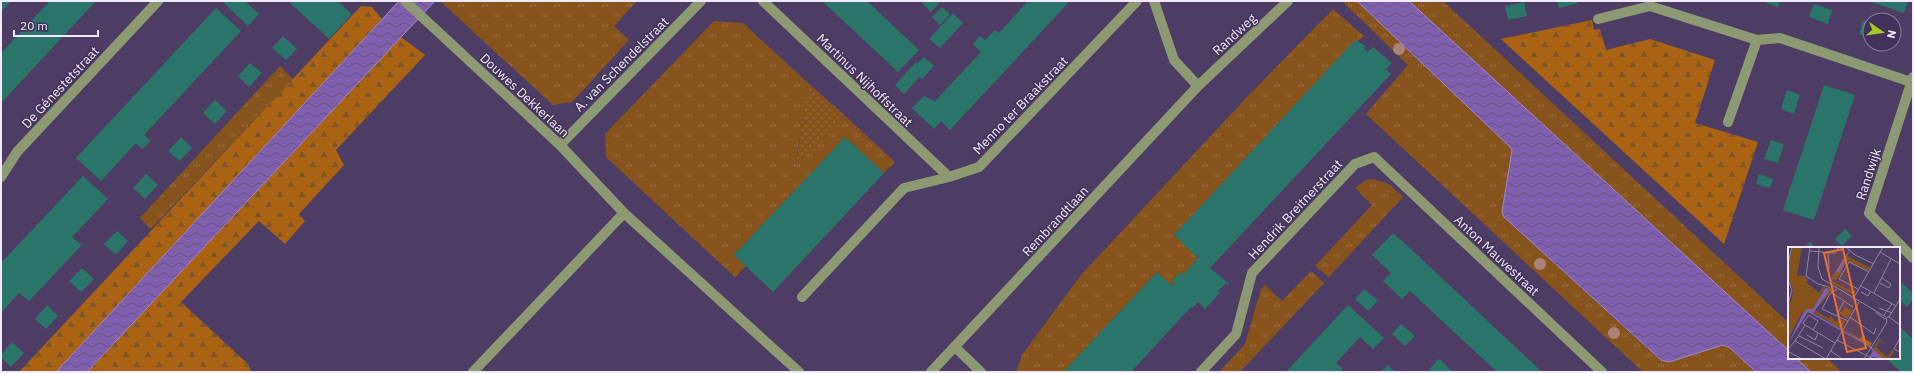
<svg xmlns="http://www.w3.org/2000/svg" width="1914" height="373" font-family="'IBM Plex Sans',sans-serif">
<defs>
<pattern id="grass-tufts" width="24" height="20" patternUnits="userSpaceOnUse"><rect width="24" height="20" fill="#87531d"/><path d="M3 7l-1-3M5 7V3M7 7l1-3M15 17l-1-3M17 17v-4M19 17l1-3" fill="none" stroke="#986c3f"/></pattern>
<pattern id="forest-firs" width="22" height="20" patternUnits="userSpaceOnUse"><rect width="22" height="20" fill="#a96313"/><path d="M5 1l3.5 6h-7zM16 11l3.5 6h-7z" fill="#7d562d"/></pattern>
<pattern id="park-dots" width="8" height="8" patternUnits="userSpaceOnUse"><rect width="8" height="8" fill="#87531d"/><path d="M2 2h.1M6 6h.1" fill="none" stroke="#986c3f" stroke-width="1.8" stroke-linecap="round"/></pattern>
<pattern id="water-waves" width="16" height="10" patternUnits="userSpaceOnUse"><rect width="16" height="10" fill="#815faf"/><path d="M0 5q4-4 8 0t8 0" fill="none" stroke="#64527e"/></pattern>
</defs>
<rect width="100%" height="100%" fill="#4d3d64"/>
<path fill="url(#grass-tufts)" d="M440 1H637L614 26 629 40 572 102 553 105Z
M1342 1H1357L1511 148 1512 150 1504 217 1649 350 1661 360 1723 345 1730 348 1755 372H1643L1366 114 1408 65Z
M1409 1H1443L1789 323V351Z
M1333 9 1364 36 1357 42 1355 41 1174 235 1198 258 1183 275 1180 273 1172 281 1174 284 1172 286 1157 272 1066 369 1068 372H1016L1022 355 1081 275 1247 97Z
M714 21 743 23 808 83 796 164 843 114 895 162 884 173 845 137 734 255 746 266 735 277 606 157 605 134Z
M280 66 293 79 151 229 140 218Z
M1373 179 1389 184 1403 197 1329 277 1315 266 1372 205 1355 188 1366 180Z
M1311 271 1324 283 1240 372H1219L1245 344 1261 289 1265 285 1282 301Z
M1796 358H1827L1842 372H1811Z"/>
<path fill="url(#forest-firs)" d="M361 6 372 7 382 19 56 372H19Z
M1592 20 1594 30 1600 29 1606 50 1650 39 1715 60 1695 123 1758 142 1724 244 1501 39Z
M401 37 425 55 336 150 344 165 299 214 305 221 285 244 259 221 181 302 248 364 251 371 87 372Z"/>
<path fill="url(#park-dots)" d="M808 83 843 114 796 165Z"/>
<path fill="url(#water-waves)" stroke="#a389c6" d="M399 1H435L87 372H56Z
M1357 1H1409L1789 351V358H1796L1811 372H1756L1730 348 1723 345 1669 362 1661 360 1504 217 1502 212 1512 150 1511 148Z"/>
<path fill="#2a7469" d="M1 1H11L1 12Z
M50 1H96L1 103V53Z
M222 1H245L259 14 248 26Z
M288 1H337L352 14 329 39Z
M822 1H867L919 50 898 72Z
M920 1H941L931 12Z
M1028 1H1070L950 130 941 121 934 129 912 108 924 96 935 101 981 52 973 44 980 36 985 40 995 30 999 33Z
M1557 1H1578V3L1559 8Z
M1762 1H1780L1778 7Z
M1868 1H1908L1904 13Z
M1524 2 1527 16 1508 20 1505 6Z
M1814 4 1832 10 1828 24 1809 17Z
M942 7 950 14 940 25 932 17Z
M216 8 241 31 144 135 151 141 142 149 136 143 101 181 76 158Z
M953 13 963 23 940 48 929 39Z
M1863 20 1870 22V37L1859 34Z
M283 36 297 49 286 60 272 48Z
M1355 40 1366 46 1364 48 1367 52 1373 47 1392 63 1386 69 1391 74 1210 268 1229 284 1228 285 1226 283 1218 291 1222 295 1219 294 1205 309 1198 302 1192 308 1191 307 1131 372H1068L1065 370 1157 272 1172 286 1174 284 1172 281 1180 272 1183 275 1198 258 1174 235Z
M924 57 934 66 922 79 919 77 904 94 895 85 916 62 918 63Z
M250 63 262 73 249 87 238 76Z
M1824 85 1855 95 1814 220 1783 210Z
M1787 90 1800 95 1794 114 1781 109Z
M215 100 227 111 215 124 203 113Z
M181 137 192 148 180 161 168 151Z
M845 137 884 173 773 292 734 255Z
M1771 140 1784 144 1778 163 1764 159Z
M146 174 158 185 145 199 133 188Z
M1759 174 1773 179 1770 188 1756 184Z
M83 176 108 199 72 237 82 245 29 301 19 293 1 313V263Z
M1845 229 1852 236 1842 246 1835 239Z
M117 231 128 241 116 255 104 244Z
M1393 233 1412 250 1542 372H1497L1410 291 1402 299 1383 281 1391 273 1372 255Z
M1810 242 1816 248H1804Z
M82 268 94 279 81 292 69 281Z
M1902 283 1913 293V300L1907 307 1899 299V286Z
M1364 289 1378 301 1368 311 1355 299Z
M47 305 58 316 46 329 35 319Z
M1348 305 1384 338 1373 349 1360 337 1336 363 1343 369 1340 372H1286Z
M1401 324 1415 336 1405 346 1392 334Z
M1899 326 1913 339V372H1901L1886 358H1899Z
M12 342 24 353 11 367 1 357V355Z
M1439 359 1452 371 1451 372H1433L1429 369Z
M1388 365 1395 372H1381Z"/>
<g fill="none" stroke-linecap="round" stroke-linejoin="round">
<path stroke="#8d9973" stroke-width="10" d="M405 1 560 145 624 213 799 372
M763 1 949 177
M1154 1 1174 60 1198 86
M1598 19 1650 6 1757 40 1780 38 1911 82
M1913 77 1869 213 1913 258
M1728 122 1757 40
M560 145 701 1
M1 177 17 152 158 1
M802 297 904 188 949 177 979 167 1137 1
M955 347 981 372
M473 372 624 213
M931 372 1198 86 1288 1
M1201 372 1236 334 1252 273 1355 164 1374 157 1602 372"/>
</g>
<g fill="#a98379">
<circle cx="1399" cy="49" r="6"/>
<circle cx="1540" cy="264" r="6"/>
<circle cx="1614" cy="333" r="6"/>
</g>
<g text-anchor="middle" stroke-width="3" stroke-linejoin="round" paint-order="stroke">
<g font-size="13" fill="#f1eafd" stroke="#423259">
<text transform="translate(1234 34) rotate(-43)" y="5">Randweg</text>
<text transform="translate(621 64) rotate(-45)" y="5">A. van Schendelstraat</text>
<text transform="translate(865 80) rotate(44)" y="5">Martinus Nijhoffstraat</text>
<text transform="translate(60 87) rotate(-47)" y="5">De Génestetstraat</text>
<text transform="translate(525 95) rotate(43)" y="5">Douwes Dekkerlaan</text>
<text transform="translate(1020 105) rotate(-46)" y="5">Menno ter Braakstraat</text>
<text transform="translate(1868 174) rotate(-72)" y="5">Randwijk</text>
<text transform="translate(1295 209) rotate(-47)" y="5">Hendrik Breitnerstraat</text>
<text transform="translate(1055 221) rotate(-47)" y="5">Rembrandtlaan</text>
<text transform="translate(1497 255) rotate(43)" y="5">Anton Mauvestraat</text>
</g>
</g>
<g transform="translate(1788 247)">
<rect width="112" height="112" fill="#4d3d64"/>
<path d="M5 0H14L9 29H17L20 33 18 35 31 46 36 38 38 39 25 62H19L15 68 14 65 0 93V57L4 53 5 42 0 31V17ZM61 3 60 9 80 20 83 18 80 24 59 14 48 33 45 32 44 34 65 45 66 42 68 44 66 48 42 35 48 25H52ZM40 40 43 45 27 63 40 71 43 69 48 75 50 72 57 74 53 82 25 65ZM57 57 56 60 64 64 59 72 51 66 57 62 55 60ZM91 92 99 97 92 94 88 100 93 105 100 110 104 102 106 103 102 112H96L85 102Z" fill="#87531d"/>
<path d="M57 82 72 92 75 88 77 89V92L84 96 82 101Z" fill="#a96313"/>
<path d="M63 0 52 25H48L41 35ZM38 40 41 44 25 66 81 98 96 112 85 110 80 112 85 104 80 99 20 65 0 97 14 68 19 62H25Z" fill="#815faf"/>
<path fill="none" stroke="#8f82a1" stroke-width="1" d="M22 0 18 29 30 37 41 40 44 46 65 60M31 0 30 20 34 32 98 70M58 0 67 8 86 17M22 4 47 6 51 0M40 5 41 22M92 5 112 17M0 16 4 0M0 33 4 43 0 57M92 36 101 41 103 37 94 31M73 39 108 59M49 42 42 47 34 62 60 74M70 42 51 32 61 15 81 25M73 45 80 49 82 45M86 46 103 12M65 52 95 0M91 61 104 66M87 65 97 72M49 68 56 54M96 68 104 57M62 70 86 87 88 81M101 70 112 78M99 75 98 71 101 70 112 52M17 78 47 96M19 88 27 93 30 86M11 89 35 101M112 91 106 102 112 105M49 93 85 112M7 94 38 112M0 102 7 94 17 78 15 76 21 68 30 74 25 83M43 104 54 112M1 105 14 112M38 112 71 55M76 112 99 75"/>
<path fill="#e96f30" fill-opacity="0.15" stroke="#e96f30" stroke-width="2" d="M55 2 78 101 59 105 36 6Z"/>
<rect width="112" height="112" fill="none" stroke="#f1eafd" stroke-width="2"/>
</g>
<rect width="1914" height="373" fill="none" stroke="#f1eafd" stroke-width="4"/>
<g transform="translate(1882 32) rotate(103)"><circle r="19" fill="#423259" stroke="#887c9b"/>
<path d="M0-3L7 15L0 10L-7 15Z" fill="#a4c825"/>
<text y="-6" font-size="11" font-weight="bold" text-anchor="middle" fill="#f1eafd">N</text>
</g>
<path d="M14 30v6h84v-6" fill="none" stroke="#f1eafd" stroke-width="2"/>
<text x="20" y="30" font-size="12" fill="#f1eafd" stroke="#423259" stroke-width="3" paint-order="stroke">20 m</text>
</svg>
